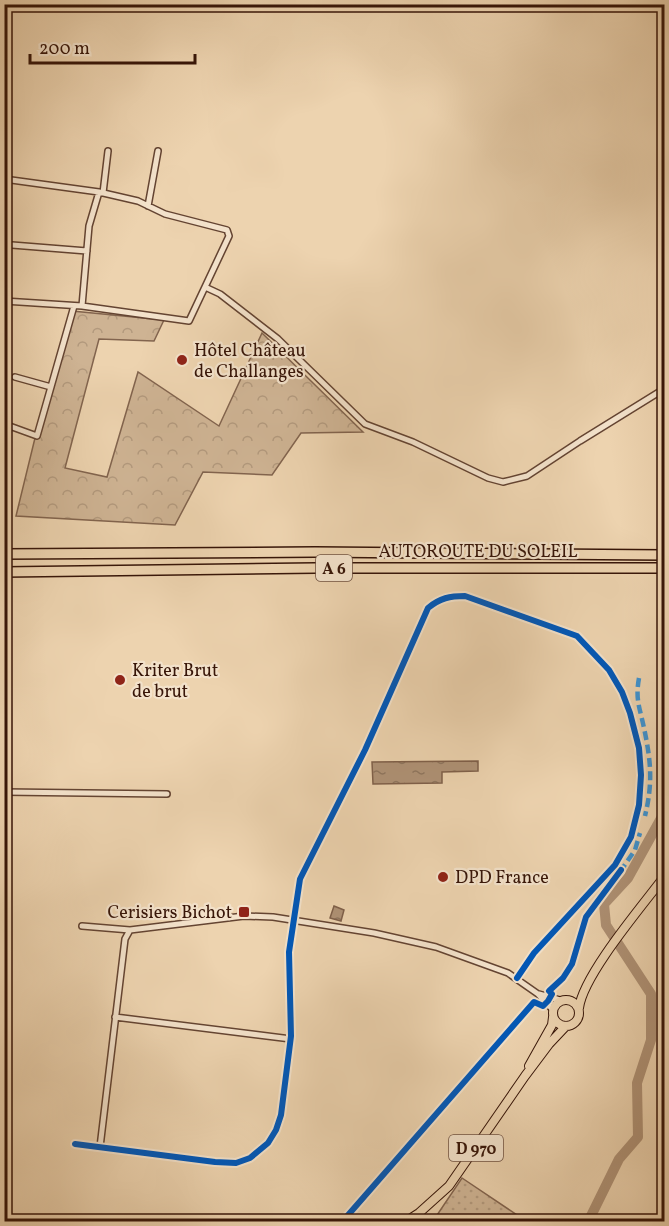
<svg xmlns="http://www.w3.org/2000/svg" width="669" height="1226" font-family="Vollkorn,serif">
<defs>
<pattern id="forest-crowns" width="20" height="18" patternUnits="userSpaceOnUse" patternTransform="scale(1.5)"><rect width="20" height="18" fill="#ceb393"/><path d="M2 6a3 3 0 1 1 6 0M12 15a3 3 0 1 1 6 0" fill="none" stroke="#b2997d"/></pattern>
<pattern id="garden-dots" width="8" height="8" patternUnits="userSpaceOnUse" patternTransform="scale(1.5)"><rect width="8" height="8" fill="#ceb393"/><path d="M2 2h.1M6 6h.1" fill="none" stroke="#b2997d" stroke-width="1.8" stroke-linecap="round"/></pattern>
<pattern id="water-ripples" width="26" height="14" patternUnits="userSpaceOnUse" patternTransform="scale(1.5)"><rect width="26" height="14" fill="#af9276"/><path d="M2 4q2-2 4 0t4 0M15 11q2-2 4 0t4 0" fill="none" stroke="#8f765f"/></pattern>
</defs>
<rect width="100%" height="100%" fill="#edd3af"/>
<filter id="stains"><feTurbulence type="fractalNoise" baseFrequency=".00333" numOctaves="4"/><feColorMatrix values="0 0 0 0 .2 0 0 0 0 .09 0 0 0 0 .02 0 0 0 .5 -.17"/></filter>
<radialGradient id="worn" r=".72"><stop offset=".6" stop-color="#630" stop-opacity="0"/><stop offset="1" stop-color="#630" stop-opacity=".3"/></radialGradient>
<path fill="url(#forest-crowns)" stroke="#82644e" stroke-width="1.5" d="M72 311 164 320 154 341 99 339 65 468 107 477 138 372 219 426 262 333 363 432 301 433 272 475 203 472 175 525 16 516 35 438Z"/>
<path fill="url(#garden-dots)" stroke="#82644e" stroke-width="1.5" d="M462 1178 526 1221H433Z"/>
<path fill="url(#water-ripples)" stroke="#7f604a" stroke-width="1.5" d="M478 761V771L442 772V783L373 784 372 762Z
M334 906 344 910 341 921 330 918Z"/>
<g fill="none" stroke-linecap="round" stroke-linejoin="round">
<path stroke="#af9276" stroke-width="10" d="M588 1222 619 1159 638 1137 637 1083 651 1040V994L606 925 604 904 628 878 664 813"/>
<g stroke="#644432" stroke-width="8">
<path id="minor" d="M4 179 99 192 138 201 165 214 227 230 229 236 189 321 82 306 4 301
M103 193 108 151
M148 206 158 151
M12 245 87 251
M205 287 220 294 278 339 365 424 413 442 488 478 503 482 527 476 580 441 664 389
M82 306 89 226 99 192
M15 377 51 387
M4 424 37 436 74 306
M4 792 167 794
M82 926 130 930
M539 994 560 1000
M115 1017 291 1039
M75 1144 215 1162 236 1163 250 1158 268 1143 276 1130 281 1115 291 1036 289 952 300 879 365 750 428 608C440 598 450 596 465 596L577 636 609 670 622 692 630 713 639 748 641 775 639 805 631 837 615 865 534 953 517 978
M100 1147 125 939 130 930 244 916 273 917 374 933 436 947 508 973 538 994 553 1010"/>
</g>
<g stroke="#371508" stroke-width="10">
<path id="primary" d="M553 1013a13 13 0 1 1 26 0a13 13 0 1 1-26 0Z
M579 1008C583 975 643 905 664 877
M529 1066 552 1025 553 1017
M4 1221 5 1222
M405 1222 419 1213 449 1186 525 1076 549 1044 566 1026"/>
</g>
<g stroke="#371508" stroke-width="12">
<path id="motorway" d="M4 554 315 552 664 555
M4 572 315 568H664"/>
</g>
<use href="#minor" stroke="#f3e2cb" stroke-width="5"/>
<use href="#primary" stroke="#edd3af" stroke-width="8"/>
<use href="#motorway" stroke="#edd3af" stroke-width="9"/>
<path stroke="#3e93d1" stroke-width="4.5" stroke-dasharray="9 4.5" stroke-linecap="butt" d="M639 678C635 700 640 708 644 728 651 761 653 783 645 816
M620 872 635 850 640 833"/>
<g stroke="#f3e2cb" stroke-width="10">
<path id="cycleway" d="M75 1144 215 1162 236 1163 250 1158 268 1143 276 1130 281 1115 291 1036 289 952 300 879 365 750 428 608C440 598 450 596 465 596L577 636 609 670 622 692 630 713 639 748 641 775 639 805 631 837 615 865 534 953 517 978
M342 1222 534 1002 543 1006 548 1001 552 994 549 991 563 978 572 964 586 917 621 870"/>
</g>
<use href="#cycleway" stroke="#0057b8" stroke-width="6"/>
</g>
<g fill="#8f2418" stroke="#f3e2cb" stroke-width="2">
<circle cx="182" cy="360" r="6"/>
<circle cx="120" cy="680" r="6"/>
<circle cx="443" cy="877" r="6"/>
<rect x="238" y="906" width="12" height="12" rx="3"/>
</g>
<g text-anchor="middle" stroke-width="4.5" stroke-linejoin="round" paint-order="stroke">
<g fill="#f3e2cb" stroke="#6f5242" stroke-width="1.5">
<rect x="316" y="555" width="36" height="26" rx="4.5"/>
<rect x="449" y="1135" width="54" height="26" rx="4.5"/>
</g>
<g font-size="16" font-weight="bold" fill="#371508">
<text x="334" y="574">A 6</text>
<text x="476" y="1154">D 970</text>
</g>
<g font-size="18" fill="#371508" stroke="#f3e2cb" text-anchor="start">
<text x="194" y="356">Hôtel Château<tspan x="194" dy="21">de Challanges</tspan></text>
<text x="132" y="676">Kriter Brut<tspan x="132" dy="21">de brut</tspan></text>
<text x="455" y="883">DPD France</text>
<text x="232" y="918" text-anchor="end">Cerisiers Bichot</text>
</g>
<g font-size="18" fill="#371508" stroke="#f3e2cb">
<text x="478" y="557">AUTOROUTE DU SOLEIL</text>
</g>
</g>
<rect width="669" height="1226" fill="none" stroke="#edd3af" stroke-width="24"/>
<rect x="6" y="6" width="657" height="1214" fill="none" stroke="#371508" stroke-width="3"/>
<rect x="12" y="12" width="645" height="1202" fill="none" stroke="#371508" stroke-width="1.5"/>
<path d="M30 54v9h165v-9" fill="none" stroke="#371508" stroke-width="3"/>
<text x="39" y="54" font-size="18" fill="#371508" stroke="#f3e2cb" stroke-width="4.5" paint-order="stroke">200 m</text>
<rect width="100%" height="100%" filter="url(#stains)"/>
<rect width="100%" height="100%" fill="url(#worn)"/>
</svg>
